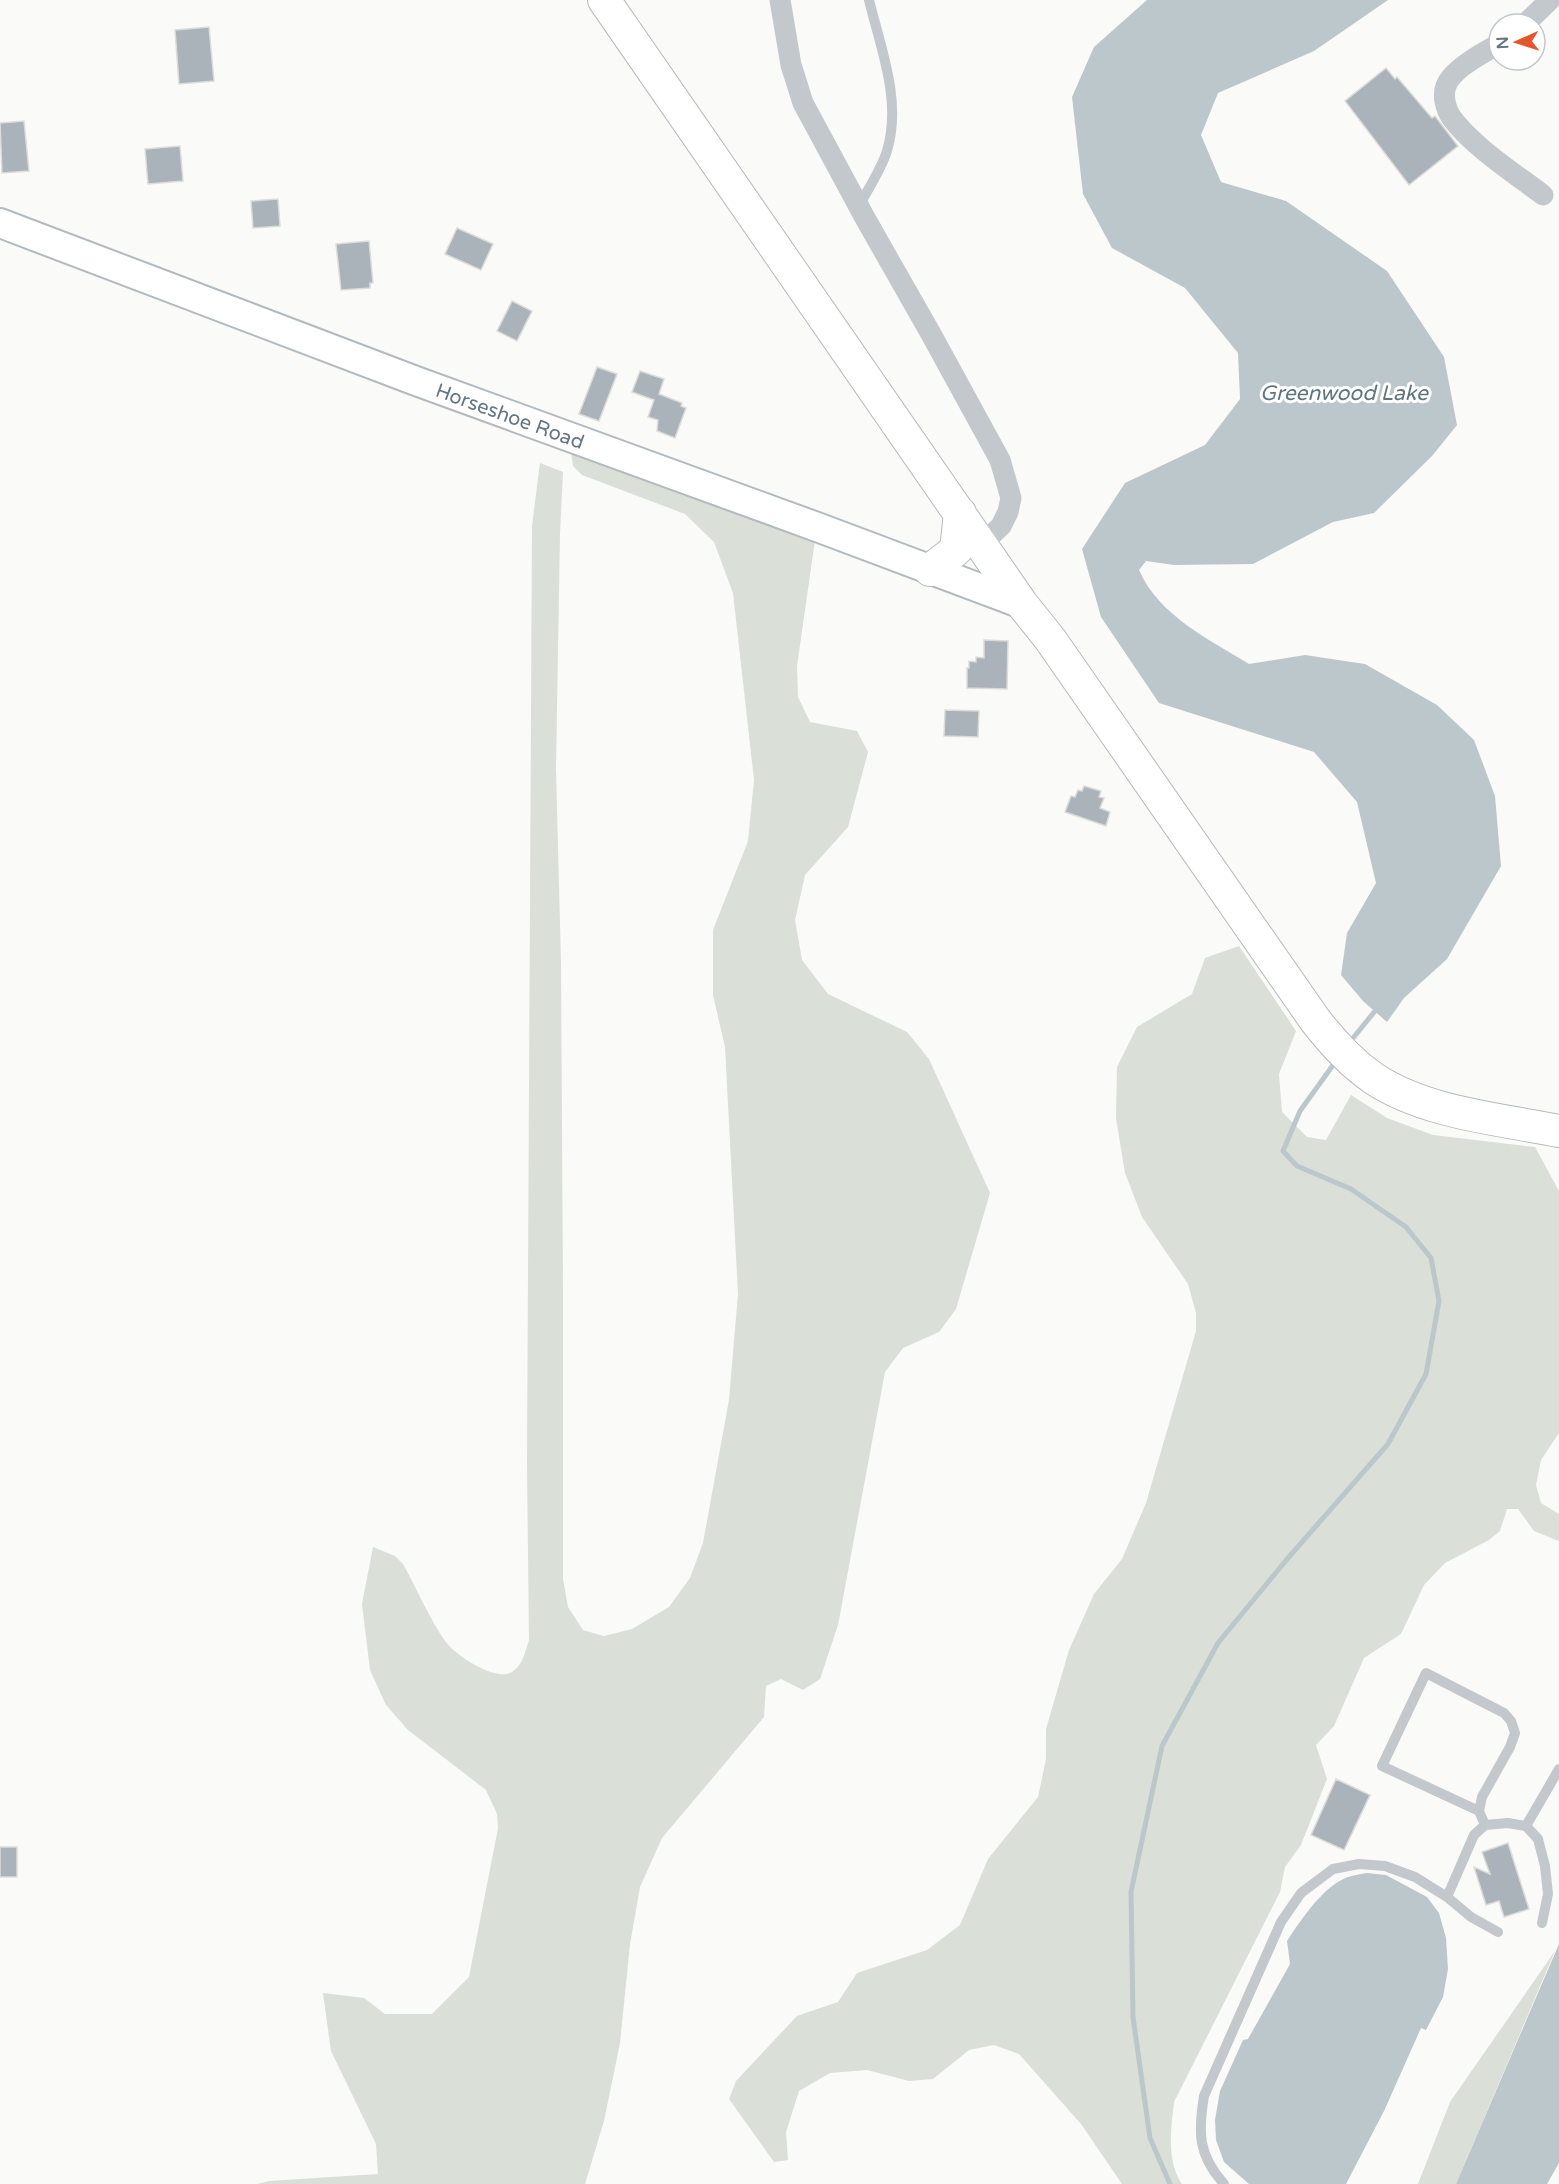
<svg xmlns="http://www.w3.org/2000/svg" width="1559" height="2184" font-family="'Varela Round',sans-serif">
<rect width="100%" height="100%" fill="#fafaf8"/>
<path fill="#dadfd7" d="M571 452 815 540 797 666 798 697 810 722 857 731 868 752 848 827 805 875 795 920 802 960 828 994 907 1032 929 1059 990 1193 956 1309 939 1332 903 1348 885 1372 838 1625 820 1679 803 1690 781 1679 766 1686 764 1717 662 1838 640 1887 630 1944 620 2043 604 2121 585 2184H257L269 2181 378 2174 376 2144 331 2051 323 1993 364 1998 385 2014H432L469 1977 498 1828 497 1814 486 1790 408 1730 386 1705 370 1670 362 1604 373 1547 395 1556 403 1564C417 1589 429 1618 445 1641 455 1655 495 1682 512 1672 523 1665 525 1652 529 1640L527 1463 532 526 540 463 563 472 560 533 556 769 561 963 563 1297V1579L568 1607 583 1630 604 1636 632 1629 669 1607 690 1578 703 1543 729 1400 738 1294 725 1047 713 995V930L748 841 754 780 733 593 714 542 685 514 582 475 573 466Z
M1239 946 1296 1031 1279 1074 1282 1112 1307 1137 1326 1140 1351 1095 1387 1118 1433 1135 1535 1147 1559 1191V1433L1541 1460 1536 1485 1541 1503 1559 1514V1541L1534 1531 1518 1509H1507L1500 1531 1489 1540 1445 1563 1424 1585 1401 1634 1364 1658 1334 1726 1316 1745 1327 1779 1301 1845 1285 1867 1280 1892 1174 2102C1171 2128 1166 2161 1182 2184H1122L1081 2124 1019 2054 994 2045 969 2050 933 2079 909 2081 867 2070 830 2073 799 2091 786 2132 788 2160 774 2162 729 2099 736 2081 797 2016 838 2002 857 1973 927 1950 960 1925 988 1859 1038 1797 1046 1759V1729L1069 1650 1094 1594 1122 1559 1146 1503 1196 1331V1313L1188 1284 1142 1217 1125 1173 1116 1118 1117 1067 1137 1027 1192 994 1205 958Z
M1555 1951 1456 2184H1418L1450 2102Z"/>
<path fill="#bbc7cb" d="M1147 0H1388L1314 51 1218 93 1201 135 1221 182 1286 201 1387 271 1444 357 1457 425 1432 456 1374 513 1333 522 1253 564 1174 565 1146 561 1139 570C1159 616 1209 639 1249 664L1305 655 1365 664 1437 705 1474 740 1495 796 1501 866 1447 959 1404 998 1387 1022 1363 1001 1341 975 1347 933 1376 883 1357 802 1314 752 1159 703 1101 617 1082 549 1125 483 1205 445 1240 399 1238 353 1185 288 1112 248 1083 194 1072 97 1094 47Z
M1367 1873 1386 1875 1427 1897 1439 1913 1446 1938 1448 1969 1443 1997 1426 2030 1421 2028 1384 2111 1346 2184H1249L1224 2162 1216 2140 1215 2120 1220 2091 1243 2040 1248 2039 1290 1964 1287 1941C1301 1920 1323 1886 1348 1877 1354 1875 1361 1874 1367 1873Z
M1559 1944V2163L1547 2184H1456Z"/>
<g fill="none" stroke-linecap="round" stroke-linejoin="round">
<path stroke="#bbc7cb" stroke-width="5" d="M1349 1043 1375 1011 1377 1006
M1170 2184 1150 2138 1133 2017 1131 1892 1162 1746 1218 1643 1288 1558 1388 1444 1426 1374 1439 1301 1431 1258 1406 1227 1351 1189 1297 1166 1283 1151 1300 1111 1336 1061"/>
</g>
<path fill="#aab3b9" stroke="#dcdcda" stroke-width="1.5" d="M209 27 214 81 179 84 175 30Z
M1386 68 1395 79 1397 77 1432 118 1435 116 1458 146 1409 185 1345 101Z
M24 121 29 171 2 173 0 123Z
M180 146 183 181 148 184 145 149Z
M278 199 280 226 253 228 251 201Z
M457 228 493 244 481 270 445 254Z
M369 241 373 283H370V288L341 290 336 244Z
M512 301 532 311 517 341 497 331Z
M597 367 617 374 599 421 579 414Z
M640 371 664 379 659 394 682 403 681 406 686 408 675 438 657 431 658 420 648 417 654 400 632 392Z
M984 640 1008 641 1007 689 967 688V668H969V661L976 662V657L984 658Z
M945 710 979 711 978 737 944 736Z
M1084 786 1101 791 1099 797 1104 798 1100 808 1110 812 1106 826 1065 812 1071 796 1075 797 1078 790 1082 791Z
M1336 1779 1370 1795 1344 1850 1311 1835Z
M1508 1843 1529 1909 1504 1917 1499 1901 1486 1905 1474 1867 1490 1874 1482 1852Z
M0 1847H17V1877H0Z"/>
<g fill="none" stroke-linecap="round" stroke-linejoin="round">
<g stroke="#b3babf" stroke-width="32">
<path id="secondary" d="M0 223 416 381 817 527 1022 604"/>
</g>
<g stroke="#b5babe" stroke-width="34">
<path id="primary" d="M604 0 1022 604 1050 639 1315 1020C1332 1042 1350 1062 1373 1078 1425 1113 1499 1119 1559 1131
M930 570 956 550 960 513"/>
</g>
<path stroke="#c3c8cc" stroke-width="10" d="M859 206C868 189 881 170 887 151 902 101 881 49 869 0
M1479 1811 1482 1797 1510 1747 1515 1733 1511 1721 1504 1713 1426 1673 1382 1766 1479 1811 1485 1825
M1526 1826 1559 1769
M1447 1897 1474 1835 1485 1825 1508 1823 1526 1826 1538 1839 1545 1866 1548 1894 1542 1923
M1224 2184C1198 2155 1198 2133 1204 2096L1281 1922 1301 1893 1333 1869 1359 1864 1385 1866 1415 1877 1447 1897 1471 1917 1498 1932"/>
<path stroke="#c3c8cc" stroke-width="21" d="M780 0 791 65 803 103 865 218 931 334 1000 460 1011 498 1008 512 1001 526 982 544
M1525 24 1550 0
M1499 44C1484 52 1451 70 1446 86 1442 96 1446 109 1451 117 1472 146 1514 173 1543 195"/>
<use href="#secondary" stroke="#fff" stroke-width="28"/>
<use href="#primary" stroke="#fff" stroke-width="32"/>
</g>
<g text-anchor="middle" stroke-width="6" stroke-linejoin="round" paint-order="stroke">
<g font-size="20" fill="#657683" stroke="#fff">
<text transform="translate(510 416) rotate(20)" y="7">Horseshoe Road</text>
</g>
<g font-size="21" font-style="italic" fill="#60757c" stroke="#fff">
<text x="1344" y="400">Greenwood Lake</text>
</g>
</g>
<g transform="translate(1517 42) rotate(267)"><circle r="28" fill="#ffffff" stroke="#c1c8cd" stroke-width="1.5"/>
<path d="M0-4.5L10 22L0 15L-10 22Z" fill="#e4572e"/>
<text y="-9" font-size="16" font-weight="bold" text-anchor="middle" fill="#657683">N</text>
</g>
</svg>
